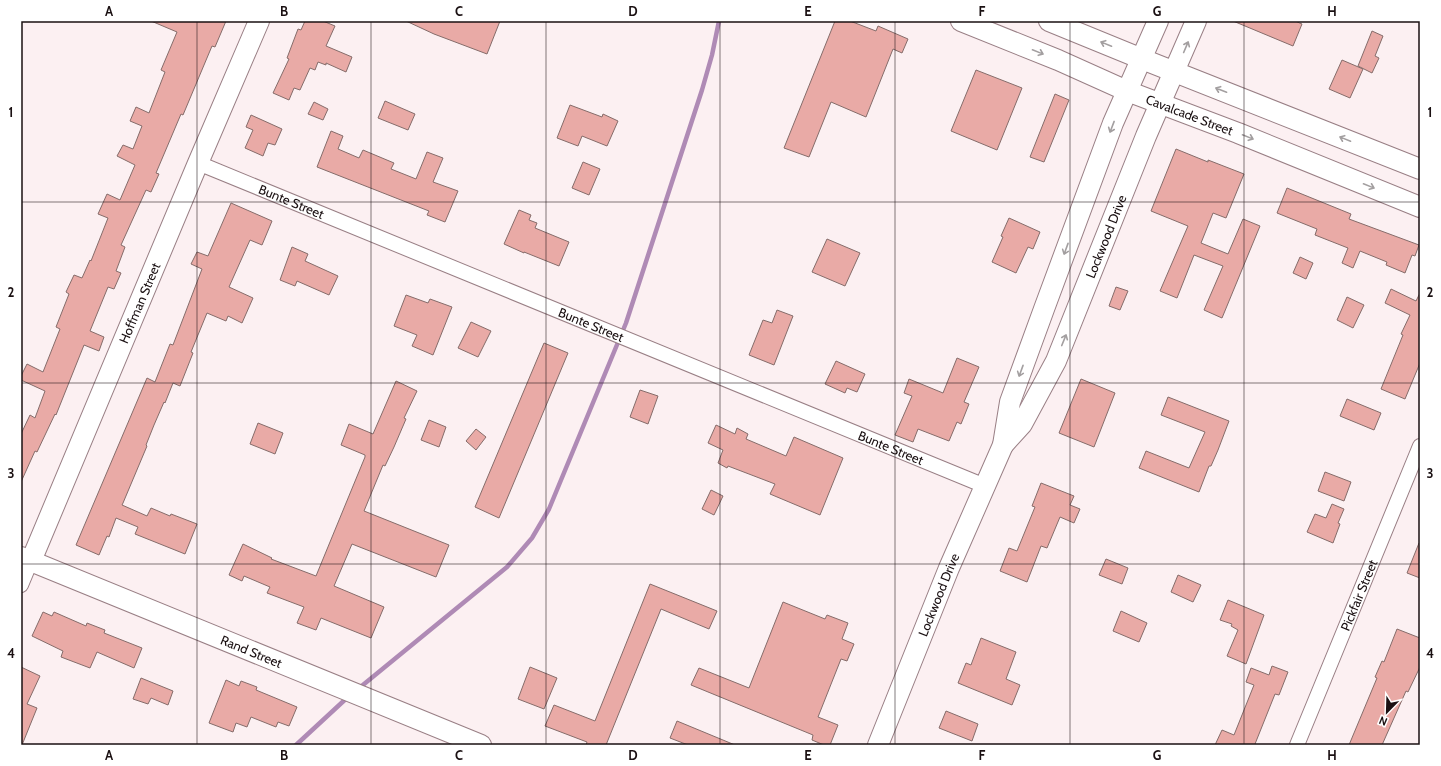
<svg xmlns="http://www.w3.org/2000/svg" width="1441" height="766" font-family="Cabin,sans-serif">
<rect width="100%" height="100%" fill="#fcf0f2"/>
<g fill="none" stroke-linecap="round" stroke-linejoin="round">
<path stroke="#af8ab5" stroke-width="4.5" d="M358 689 507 567 532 538 549 509 626 323 702 90 712 55 719 21
M296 745 349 696"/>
</g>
<path fill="#e9aaa6" stroke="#856c6a" d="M151 21H226L215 47 212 46 183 115 181 114 156 173 159 174 151 192 146 190 121 245 125 247 116 271 121 273 114 289 108 287 90 331 104 337 99 351 84 345 56 415 55 414 37 452 35 451 21 482V434L30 415 35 418 45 391 21 380V376L27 364 43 372 60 329 56 327 69 294 66 292 74 275 82 278 90 260 91 261 108 218 98 214 107 194 120 200 135 165 117 156 123 145 133 149 142 126 130 121 136 107 149 113 165 72 161 70 177 32Z
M305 21H323L335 26 326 46 352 57 346 72 326 63V65L318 62 315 70 310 68 300 90 294 88 289 100 273 93 289 59 287 58 298 29 301 30Z
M406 21H500L487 54 434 34Z
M835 21H850L876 31 878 26 908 39 902 53 893 49 866 117 831 102 809 157 784 148Z
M1233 21H1295L1302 24 1293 46Z
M1372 31 1383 36 1375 56 1379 58 1372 73 1358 66Z
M1342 60 1363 69 1350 98 1329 89Z
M976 70 1022 88 997 150 951 131Z
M1055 94 1069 100 1044 162 1030 157Z
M385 101 415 114 408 130 378 118Z
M314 102 328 109 323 120 308 114Z
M570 105 602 117 603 114 618 121 607 146 582 136 578 146 557 138Z
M251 115 282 129 275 145 268 143 263 156 245 148 253 130 246 127Z
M331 131 343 136 338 149 359 158 363 150 394 163 391 169 416 179 427 152 443 158 433 182 458 191 445 222 427 215 429 211 317 167Z
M1176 149 1208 162V160L1244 174 1226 218 1213 213 1201 243 1228 254 1243 219 1260 226 1222 318 1204 310 1223 266 1194 255 1177 298 1160 291 1188 226 1151 211Z
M583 162 600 169 589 195 572 188Z
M1287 188 1351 214 1349 219 1419 245 1415 256 1412 255 1405 273 1386 265 1387 262 1360 251 1353 268 1342 263 1348 248 1315 235 1317 229 1277 213Z
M231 203 272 221 262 245 250 240 229 287 253 298 242 323 228 316 226 321 207 313 191 352 193 353 180 386 173 383 165 403 164 402 154 425 146 445 147 446 123 503 122 505 147 516 151 508 170 516 171 514 197 524 185 554 135 534 138 527 116 518 109 537 107 536 99 555 76 545 147 378 155 382 170 344 173 345 202 269 191 264 197 252 208 256Z
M519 210 531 215 529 220 537 223 535 228 569 242 559 266 524 252V253L504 244Z
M1009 218 1040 232 1033 249 1028 247 1016 273 992 262 1003 237 1001 236Z
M827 239 860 253 845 286 812 272Z
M292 247 308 254 305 261 338 276 329 295 297 281 295 286 280 280Z
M1300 257 1313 263 1306 279 1293 273Z
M1116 287 1128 291 1120 310 1109 306Z
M1391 289 1416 301 1420 293V363L1405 399 1381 389 1403 335 1401 334 1410 315 1385 303Z
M406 295 428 303 430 299 452 307 433 355 412 346 417 335 394 326Z
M1347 297 1364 305 1353 328 1337 320Z
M777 310 793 316 774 365 749 355 763 320 772 323Z
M471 322 491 331 478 357 458 348Z
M544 343 568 353 499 518 475 507Z
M957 358 979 367 964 402 969 404 961 424 957 422 949 441 918 429 913 442 895 435 912 396 904 393 909 379 943 393Z
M836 361 865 374 857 392 847 388 845 393 825 384Z
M1081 379 1115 393 1094 447 1059 433Z
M396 381 417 391 404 418 406 419 394 447 385 466 383 465 364 511 449 545 436 577 352 544 334 586 384 607 371 638 321 618 316 630 297 623 304 607 267 593 270 587 244 576 242 581 229 575 243 544 272 558 271 559 316 576 365 457V455L341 445 349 424 373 434Z
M640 390 658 396 648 424 630 417Z
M1168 397 1229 421 1218 450 1211 466H1209L1199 492 1139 468 1146 451 1189 468 1205 432 1161 415Z
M1347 399 1381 413 1374 430 1340 416Z
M429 420 446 427 439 447 421 440Z
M258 423 283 433 275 454 250 444Z
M716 425 735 434 737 428 748 434 746 439 786 456 794 437 843 458 820 515 770 494 775 484 728 466 727 468 718 463 723 450 708 443Z
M476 429 486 437 476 450 466 441Z
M1325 472 1351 482 1344 501 1318 491Z
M1041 483 1074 496 1070 505 1080 509 1074 523 1060 517 1047 548 1041 546 1027 582 1000 571 1009 548 1017 551 1035 507 1032 506Z
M711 490 723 496 714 515 702 509Z
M1332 504 1344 509 1338 523 1340 524 1333 543 1307 532 1315 514 1326 518Z
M1419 543H1420V578L1407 573Z
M1106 559 1128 568 1122 584 1099 575Z
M1178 575 1201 585 1193 602 1171 592Z
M650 584 717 611 709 629 661 609 606 745H586L587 742 545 726 554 705 595 721Z
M1228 600 1264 615 1246 664 1227 656 1238 630 1231 626 1232 624 1220 620Z
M783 602 825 619 827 615 848 623 842 639 854 644 847 661 841 659 818 717 838 725 830 745H824L812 740 813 735 691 685 699 668 749 688Z
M1121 611 1147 623 1139 642 1113 631Z
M43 612 52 616 54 612 86 626 87 623 105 630 104 633 142 648 134 668 97 652 90 668 61 657 63 651 32 636Z
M1397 629 1420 638V667L1408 692 1406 691 1382 745H1349L1377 678 1375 677 1382 661 1384 662Z
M981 638 1016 652 1006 679 1020 685 1012 705 958 683 966 663 971 665Z
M1272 666 1288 672 1279 695 1275 694 1255 744 1257 745H1215L1222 730 1234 735 1254 685 1246 682 1251 668 1269 675Z
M21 667 40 676 27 704 37 708 22 745H21Z
M530 667 557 678 544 709 518 699Z
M141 678 173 691 168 705 151 698 148 704 133 699Z
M226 680 239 686 241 681 257 687 256 690 297 707 289 726 278 722 276 727 251 717 247 727 236 723 233 732 209 723Z
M946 711 978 724 972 741 939 728Z
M677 721 735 745H688L670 738Z"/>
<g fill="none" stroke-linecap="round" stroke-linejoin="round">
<g stroke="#997f85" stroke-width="16">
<g id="street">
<path id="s1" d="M198 163 985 486"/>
<path d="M21 585 31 561"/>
<path id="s2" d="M1297 745 1420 446"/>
</g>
</g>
<g stroke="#997f85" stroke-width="22">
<g id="secondary">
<path id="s3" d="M961 21 1058 60 1127 91 1238 133 1420 207"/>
<path d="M1049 21 1142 59 1420 169"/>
<path id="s4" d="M1003 445 1022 424 1056 361 1146 136 1196 21"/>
<path id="s5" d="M21 557 481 745"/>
<path id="s6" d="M31 561 198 163 259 21"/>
<path id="s7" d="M878 745 949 568 1003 445 1010 402 1044 309 1113 123 1158 21"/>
</g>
</g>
<use href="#street" stroke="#fff" stroke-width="14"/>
<use href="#secondary" stroke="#fff" stroke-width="20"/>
</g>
<defs><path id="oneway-shaft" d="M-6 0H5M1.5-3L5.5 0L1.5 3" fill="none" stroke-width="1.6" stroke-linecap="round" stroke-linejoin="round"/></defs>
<g stroke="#a39fa0">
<use href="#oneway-shaft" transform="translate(1106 44) rotate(-158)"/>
<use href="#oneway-shaft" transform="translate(1186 47) rotate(-67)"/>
<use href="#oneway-shaft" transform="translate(1038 52) rotate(22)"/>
<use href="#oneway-shaft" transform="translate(1221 90) rotate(-159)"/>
<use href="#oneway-shaft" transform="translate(1112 127) rotate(111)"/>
<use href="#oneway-shaft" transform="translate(1248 137) rotate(22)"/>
<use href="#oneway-shaft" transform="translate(1345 139) rotate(-158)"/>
<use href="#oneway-shaft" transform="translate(1369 186) rotate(22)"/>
<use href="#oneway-shaft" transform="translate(1066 249) rotate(110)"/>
<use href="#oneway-shaft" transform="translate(1064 340) rotate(-68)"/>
<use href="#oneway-shaft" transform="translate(1021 371) rotate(110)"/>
</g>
<path fill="none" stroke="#1a1012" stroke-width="1" stroke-opacity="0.55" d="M197 21V745M371 21V745M546 21V745M720 21V745M895 21V745M1070 21V745M1244 21V745M21 202H1420M21 383H1420M21 564H1420"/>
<g text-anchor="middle" stroke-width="3" stroke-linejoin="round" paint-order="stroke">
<g font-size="13" fill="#1a1012" stroke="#fff">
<text dy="5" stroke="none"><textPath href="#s3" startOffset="247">Cavalcade Street</textPath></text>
<text dy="5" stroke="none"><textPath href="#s1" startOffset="101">Bunte Street</textPath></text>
<text dy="5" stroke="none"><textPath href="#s4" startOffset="234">Lockwood Drive</textPath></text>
<text dy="5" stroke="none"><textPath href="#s6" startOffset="280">Hoffman Street</textPath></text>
<text dy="5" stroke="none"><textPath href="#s1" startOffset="425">Bunte Street</textPath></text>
<text dy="5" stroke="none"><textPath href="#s1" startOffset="749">Bunte Street</textPath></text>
<text dy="5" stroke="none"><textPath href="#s7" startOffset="162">Lockwood Drive</textPath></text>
<text dy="5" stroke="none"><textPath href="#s2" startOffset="162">Pickfair Street</textPath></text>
<text dy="5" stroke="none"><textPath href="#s5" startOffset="249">Rand Street</textPath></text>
</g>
</g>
<rect width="1441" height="766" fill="none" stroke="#ffffff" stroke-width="44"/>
<g transform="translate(1387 712) rotate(203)" stroke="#ffffff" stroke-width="3" paint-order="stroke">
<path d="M0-3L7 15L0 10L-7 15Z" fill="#1a1012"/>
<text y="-6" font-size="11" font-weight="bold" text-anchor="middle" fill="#1a1012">N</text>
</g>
<rect x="22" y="22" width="1397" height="722" fill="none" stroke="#1a1012" stroke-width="1.5"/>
<g font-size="13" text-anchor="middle" font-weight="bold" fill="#1a1012">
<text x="109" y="16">A</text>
<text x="284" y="16">B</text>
<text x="459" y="16">C</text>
<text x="633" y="16">D</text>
<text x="808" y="16">E</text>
<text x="982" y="16">F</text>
<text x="1157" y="16">G</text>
<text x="1332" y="16">H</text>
<text x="11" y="117">1</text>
<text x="1430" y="117">1</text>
<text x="11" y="297">2</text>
<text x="1430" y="297">2</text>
<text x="11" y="478">3</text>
<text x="1430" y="478">3</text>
<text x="11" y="658">4</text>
<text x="1430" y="658">4</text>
<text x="109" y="760">A</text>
<text x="284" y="760">B</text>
<text x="459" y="760">C</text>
<text x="633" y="760">D</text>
<text x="808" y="760">E</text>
<text x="982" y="760">F</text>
<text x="1157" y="760">G</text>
<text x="1332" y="760">H</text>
</g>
</svg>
